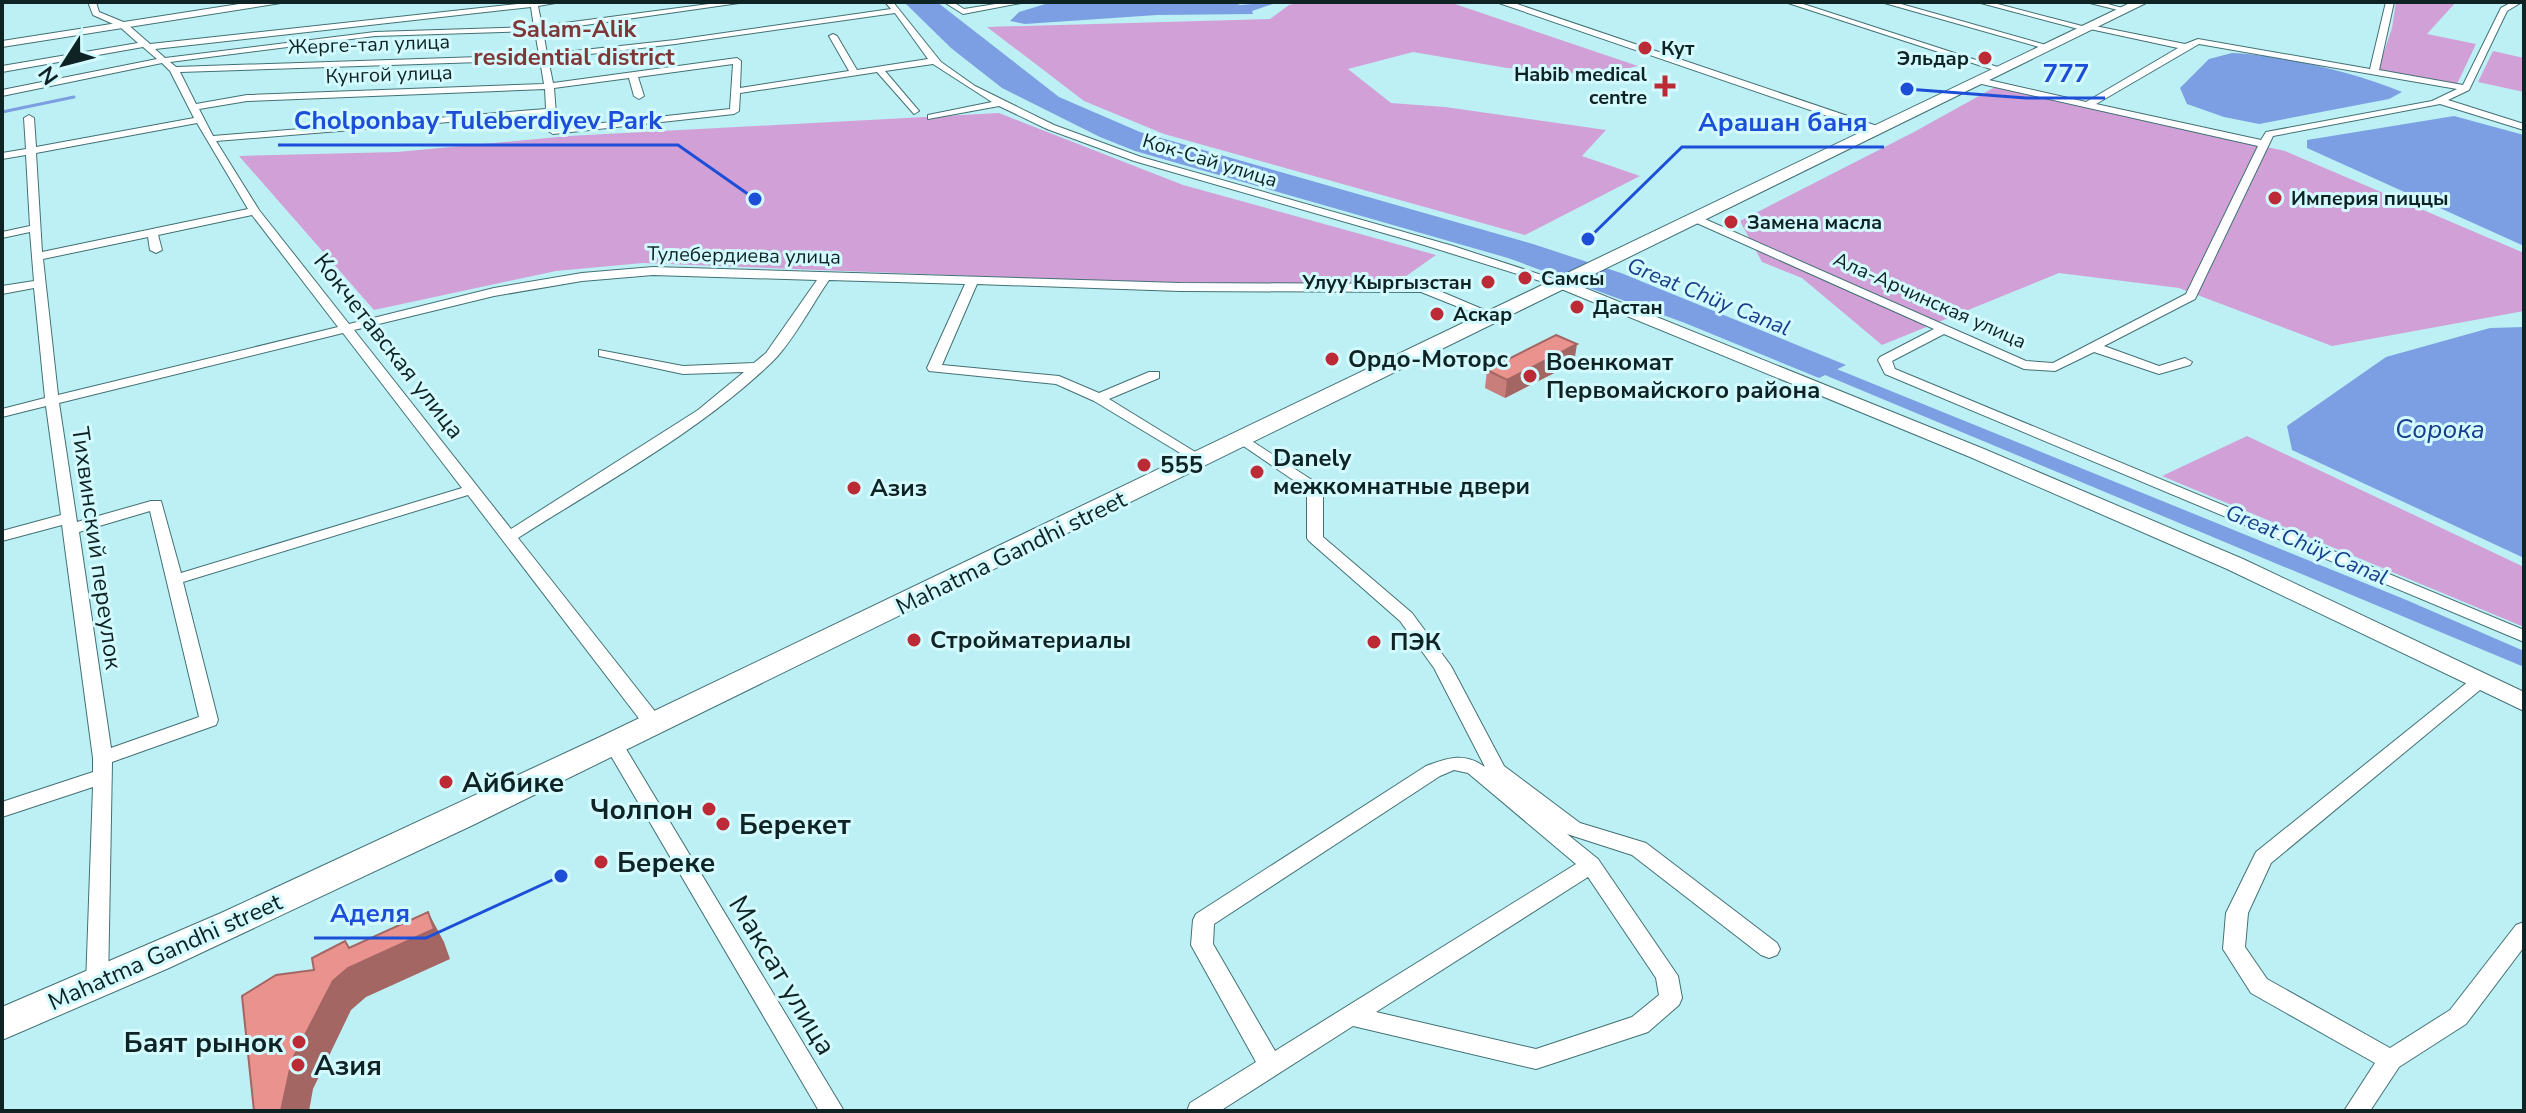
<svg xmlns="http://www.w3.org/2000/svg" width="2526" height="1113" font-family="'Nunito Sans',sans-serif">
<rect width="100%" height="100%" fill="#bdf0f4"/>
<path fill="#d1a0d7" d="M1302 2H1449L1638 66 1598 75 1507 68 1413 52 1348 69 1391 103 1445 107 1606 130 1582 156 1640 176 1525 235 1164 134 1084 101 987 27 1270 19 1289 5Z
M2396 2H2456L2427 34 2476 44 2457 84 2378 70 2392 28Z
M2493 51 2524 58V92L2478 82Z
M1995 87 2285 151 2524 253V311L2332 346 2179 288 2059 273 1882 345 1802 278 1762 262 1740 221 1914 132Z
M999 113 1183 185 1436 255 1392 286 1202 285 643 263 556 271 374 310 239 156 397 152 569 136Z
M2247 436 2524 567V627L2162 476Z"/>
<path fill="#7c9fe3" d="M904 2H937L1059 97 1140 132 1533 244 1621 273 1846 365 1819 378 1685 323 1508 258 1135 151 1100 137 1002 88 951 48Z
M1052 2H1233L1240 5 1279 2 1252 11 1253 14 1157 15 1025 24 1010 21 1019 12Z
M2232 53C2283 55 2354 72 2402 92L2389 99 2259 124 2224 117 2187 104 2180 88 2209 59Z
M2454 116 2524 135V246L2307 148V140Z
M2524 327V558L2292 450 2287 426 2386 357 2490 328Z"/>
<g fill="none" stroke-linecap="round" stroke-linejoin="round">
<path stroke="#7c9fe3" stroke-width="3" d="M2 112 74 97"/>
<path fill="#7c9fe3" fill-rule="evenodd" d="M1807 357 2404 599 2524 651V667L1801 365V359Z"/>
<g stroke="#427175" stroke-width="2">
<path id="street" d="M88 2H96L99 12 126 23 150 44 536 2H561L538 6 542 26 724 2H746L543 31 547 54 675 40 891 9 885 2H893L941 62 975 86 1054 125 1141 157 1453 246 1566 283 1564 286H1556L1408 240 1134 161 1047 129 999 106 928 119V115L992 102 933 64 885 71 919 111 914 114 877 72 740 93 739 111 734 114 553 134 548 131 547 114 216 141 259 210 349 324 494 288 582 273 653 267 1180 283 1423 284 1501 317 1495 321 1491 320 1421 292 1180 291 977 284 942 365 1059 376 1099 393 1149 372H1159V378L1109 399 1205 458 1207 461 1205 464 1200 465 1094 401 1056 384 929 371 927 368 965 284 829 280C813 303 793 341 774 360 704 429 601 485 518 538L661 719 663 724 661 729H647L468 495 183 582 218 720 216 725 112 762 108 985 105 992 97 994 89 992 86 985 93 787 2 817V802L93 772V758L62 525 2 541V531L61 515 46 406 2 417V409L45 398 34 288 2 294V286L34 281 30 232 2 238V232L30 226 26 155 2 159V153L26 149 24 118 29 115 34 118 36 147 194 118 170 71 162 63 2 96V90L157 59 143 47 2 72V66L138 43 120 27 93 15ZM531 7 534 27 375 32 165 58 155 49ZM895 13 928 59 857 70 837 36 833 34 829 36 849 71 740 88 741 61 737 58 553 83 548 59 675 44ZM535 31 539 55 176 67 170 62 375 36ZM540 60 544 84 247 95 196 104 180 72ZM733 64 730 109 557 128 554 88 629 78 634 96 639 99 644 96 638 77ZM545 89 546 109 213 136 199 109 247 101ZM197 123 248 209 42 252 36 153ZM252 215 338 327 58 395 43 259 148 237 150 250 156 253 162 250 158 235ZM653 275 817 280 766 353 754 363 683 366 599 350V356L683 374 744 372 698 410 511 529 354 330 494 296 582 281ZM343 333 462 488 181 573 161 501H151L77 522 59 403ZM150 511 199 717 111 748 79 532Z
M944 2H953L964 9 1008 2H1026L963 14Z
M1785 2H1797L2007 70 2000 72Z
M1881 2H1894L2053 47 2046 49Z
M1977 2H1990L2086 27 2090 25 2185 44 2198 39 2370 69 2386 2H2394L2379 70 2463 85 2501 8 2512 2H2522L2507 11 2469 90 2448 100 2524 124V130L2440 104 2273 136 2195 299 2104 346 2159 366 2185 358 2192 362 2190 365 2159 374 2094 352 2055 371 2024 369 1944 334 1892 361 1895 369 2524 630V642L1885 374 1878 360 1880 357 1934 329 1690 220V216H1698L2026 361 2053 363 2186 294 2258 146 1977 83 1976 81 1980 78 2086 102 2178 48 2090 29 2086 31ZM2199 44 2457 89 2432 101 2266 132 2261 140 2096 104Z
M2086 2H2100L2130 10 2126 12Z
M1244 436 1312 480 1323 494V537L1412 613 1451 666 1504 766 1580 823 1646 843 1777 943 1780 949 1777 955 1769 958 1761 955 1632 855 1567 834 1598 859 1678 976 1682 998 1679 1005 1648 1032 1536 1069 1353 1026 1220 1111H1187L1190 1103 1256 1062 1191 945 1193 920 1196 914 1426 766C1448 758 1464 752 1485 767L1434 668 1400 621 1309 541 1307 538V494L1302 486 1239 443 1237 440ZM1454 770 1468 773 1576 864 1275 1051 1213 944 1214 924 1440 776ZM1588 877 1656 978 1659 995 1632 1017 1536 1049 1376 1012Z
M2480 675 2486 677 2489 681 2486 685 2271 863 2248 913 2245 947 2267 979 2390 1048 2450 1010 2516 925 2524 922V947L2466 1024 2399 1067 2370 1111H2344L2375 1063 2251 993 2223 949 2226 913 2256 852 2474 677Z
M613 737 620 739 844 1111H819L604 744 606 739Z"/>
</g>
<g stroke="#427175" stroke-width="2">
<path id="secondary" d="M252 2H287L2 47V41Z
M1496 2H1511L1886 129 1874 132Z
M1560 278 1984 449 2243 559 2524 692V711L2227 569 1970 457 1554 286 1552 283Z"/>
</g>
<g stroke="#427175" stroke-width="2">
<path id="primary" d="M2132 2H2148L473 825 169 968 2 1040V1007L221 913 602 736Z"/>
</g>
<use href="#street" fill="#fff" fill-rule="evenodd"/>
<use href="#secondary" fill="#fff" fill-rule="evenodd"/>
<use href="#primary" fill="#fff" fill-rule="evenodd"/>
</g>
<path fill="#c87e7a" d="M1574 363 1505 398 1485 388 1487 370Z"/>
<path fill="#a36663" d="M1577 344 1574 363 1505 398 1507 380Z
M428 912 444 942 450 959 366 997 351 1010 313 1089 309 1111H281L292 1060 333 981 348 968 358 963Z"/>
<path fill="#e9928e" stroke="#a36663" stroke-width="2" d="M1556 335 1577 344 1507 380 1487 370Z
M428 912 434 929 348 968 333 981 292 1060 281 1111H254L242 996 276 975 314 970 312 958 345 941 349 948Z"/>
<g fill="#bb2a35" stroke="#d3fbff" stroke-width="3">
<circle cx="1645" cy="48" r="8"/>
<circle cx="1985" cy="58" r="8"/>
<path d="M1661 74h8v8h8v8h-8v8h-8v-8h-8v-8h8z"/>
<circle cx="2275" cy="198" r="8"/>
<circle cx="1731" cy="222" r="8"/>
<circle cx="1525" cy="278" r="8"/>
<circle cx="1488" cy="282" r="8"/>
<circle cx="1577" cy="307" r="8"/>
<circle cx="1437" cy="314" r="8"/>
<circle cx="1332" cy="359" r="8"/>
<circle cx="1530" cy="376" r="8"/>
<circle cx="1144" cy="465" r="8"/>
<circle cx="1257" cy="472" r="8"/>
<circle cx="854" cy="488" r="8"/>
<circle cx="914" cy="640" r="8"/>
<circle cx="1374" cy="642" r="8"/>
<circle cx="446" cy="782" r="8"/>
<circle cx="709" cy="809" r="8"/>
<circle cx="723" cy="824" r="8"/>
<circle cx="601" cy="862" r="8"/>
<circle cx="299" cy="1042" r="8"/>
<circle cx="298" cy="1065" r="8"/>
</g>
<g text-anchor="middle" stroke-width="6" stroke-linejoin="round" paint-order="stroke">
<g font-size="20" fill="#0f2324" stroke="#d3fbff">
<text transform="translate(369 44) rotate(-2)" y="7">Жерге-тал улица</text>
<text transform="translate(389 74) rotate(-2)" y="7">Кунгой улица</text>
<text transform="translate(1210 160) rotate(17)" y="7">Кок-Сай улица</text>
<text transform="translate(744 255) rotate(1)" y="7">Тулебердиева улица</text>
<text transform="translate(1930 300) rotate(24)" y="7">Ала-Арчинская улица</text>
</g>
<g font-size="20" font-weight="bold" fill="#0f2324" stroke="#d3fbff" text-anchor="start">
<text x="1661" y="55">Кут</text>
<text x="1969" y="65" text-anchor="end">Эльдар</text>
<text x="1647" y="81" text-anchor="end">Habib medical<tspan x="1647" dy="23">centre</tspan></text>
<text x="2291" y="205">Империя пиццы</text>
<text x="1747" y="229">Замена масла</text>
<text x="1541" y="285">Самсы</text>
<text x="1472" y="289" text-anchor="end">Улуу Кыргызстан</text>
<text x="1593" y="314">Дастан</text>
<text x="1453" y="321">Аскар</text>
</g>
<g font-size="22" font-style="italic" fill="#183d8b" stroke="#d3fbff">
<text transform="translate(1709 296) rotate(22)" y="8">Great Chüy Canal</text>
<text transform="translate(2307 544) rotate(23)" y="8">Great Chüy Canal</text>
</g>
<g font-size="24" font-weight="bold" fill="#7e3636" stroke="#d3fbff">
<text x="574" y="37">Salam-Alik<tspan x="574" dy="28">residential district</tspan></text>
</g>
<g font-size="24" fill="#0f2324" stroke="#d3fbff">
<text transform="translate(389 346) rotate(52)" y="8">Кокчетавская улица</text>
<text transform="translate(97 548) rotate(82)" y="8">Тихвинский переулок</text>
<text transform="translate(1011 553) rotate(-26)" y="8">Mahatma Gandhi street</text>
<text transform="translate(165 952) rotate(-24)" y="8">Mahatma Gandhi street</text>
</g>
<g font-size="24" font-weight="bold" fill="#0f2324" stroke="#d3fbff" text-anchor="start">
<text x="1348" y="367">Ордо-Моторс</text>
<text x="1546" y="370">Военкомат<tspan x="1546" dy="28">Первомайского района</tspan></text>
<text x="1273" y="466">Danely<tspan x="1273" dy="28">межкомнатные двери</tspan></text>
<text x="1160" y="473">555</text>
<text x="870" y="496">Азиз</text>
<text x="930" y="648">Стройматериалы</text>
<text x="1390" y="650">ПЭК</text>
</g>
<g font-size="26" font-style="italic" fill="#183d8b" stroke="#d3fbff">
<text x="2440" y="438">Сорока</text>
</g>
<g font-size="28" font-weight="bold" fill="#0f2324" stroke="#d3fbff" text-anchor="start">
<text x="462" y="792">Айбике</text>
<text x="693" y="819" text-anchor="end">Чолпон</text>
<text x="739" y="834">Берекет</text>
<text x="617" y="872">Береке</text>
<text x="283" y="1052" text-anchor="end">Баят рынок</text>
<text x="314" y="1075">Азия</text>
</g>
<g font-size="28" fill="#0f2324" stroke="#d3fbff">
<text transform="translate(783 975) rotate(59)" y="10">Максат улица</text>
</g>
</g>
<path fill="none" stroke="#1d4ed8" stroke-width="3" d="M1907 89L2026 98H2105M755 199L678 145H278M1588 239L1682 147H1884M561 876L426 938H314"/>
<g fill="#1d4ed8" stroke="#d3fbff" stroke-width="3">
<circle cx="1907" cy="89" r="8"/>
<circle cx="755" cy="199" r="8"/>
<circle cx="1588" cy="239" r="8"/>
<circle cx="561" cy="876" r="8"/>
</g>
<g font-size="26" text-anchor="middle" font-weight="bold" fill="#1d4ed8" stroke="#d3fbff" stroke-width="6" stroke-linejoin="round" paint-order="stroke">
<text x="2066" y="82">777</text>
<text x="478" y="129">Cholponbay Tuleberdiyev Park</text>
<text x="1783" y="131">Арашан баня</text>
<text x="370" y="922">Аделя</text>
</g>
<rect width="2526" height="1113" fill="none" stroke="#0f2324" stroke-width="8"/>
<g transform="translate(64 64) rotate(234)" stroke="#d3fbff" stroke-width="6" paint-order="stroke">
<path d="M0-6L14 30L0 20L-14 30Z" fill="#0f2324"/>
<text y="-12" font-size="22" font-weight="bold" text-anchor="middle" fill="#0f2324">N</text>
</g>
</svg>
